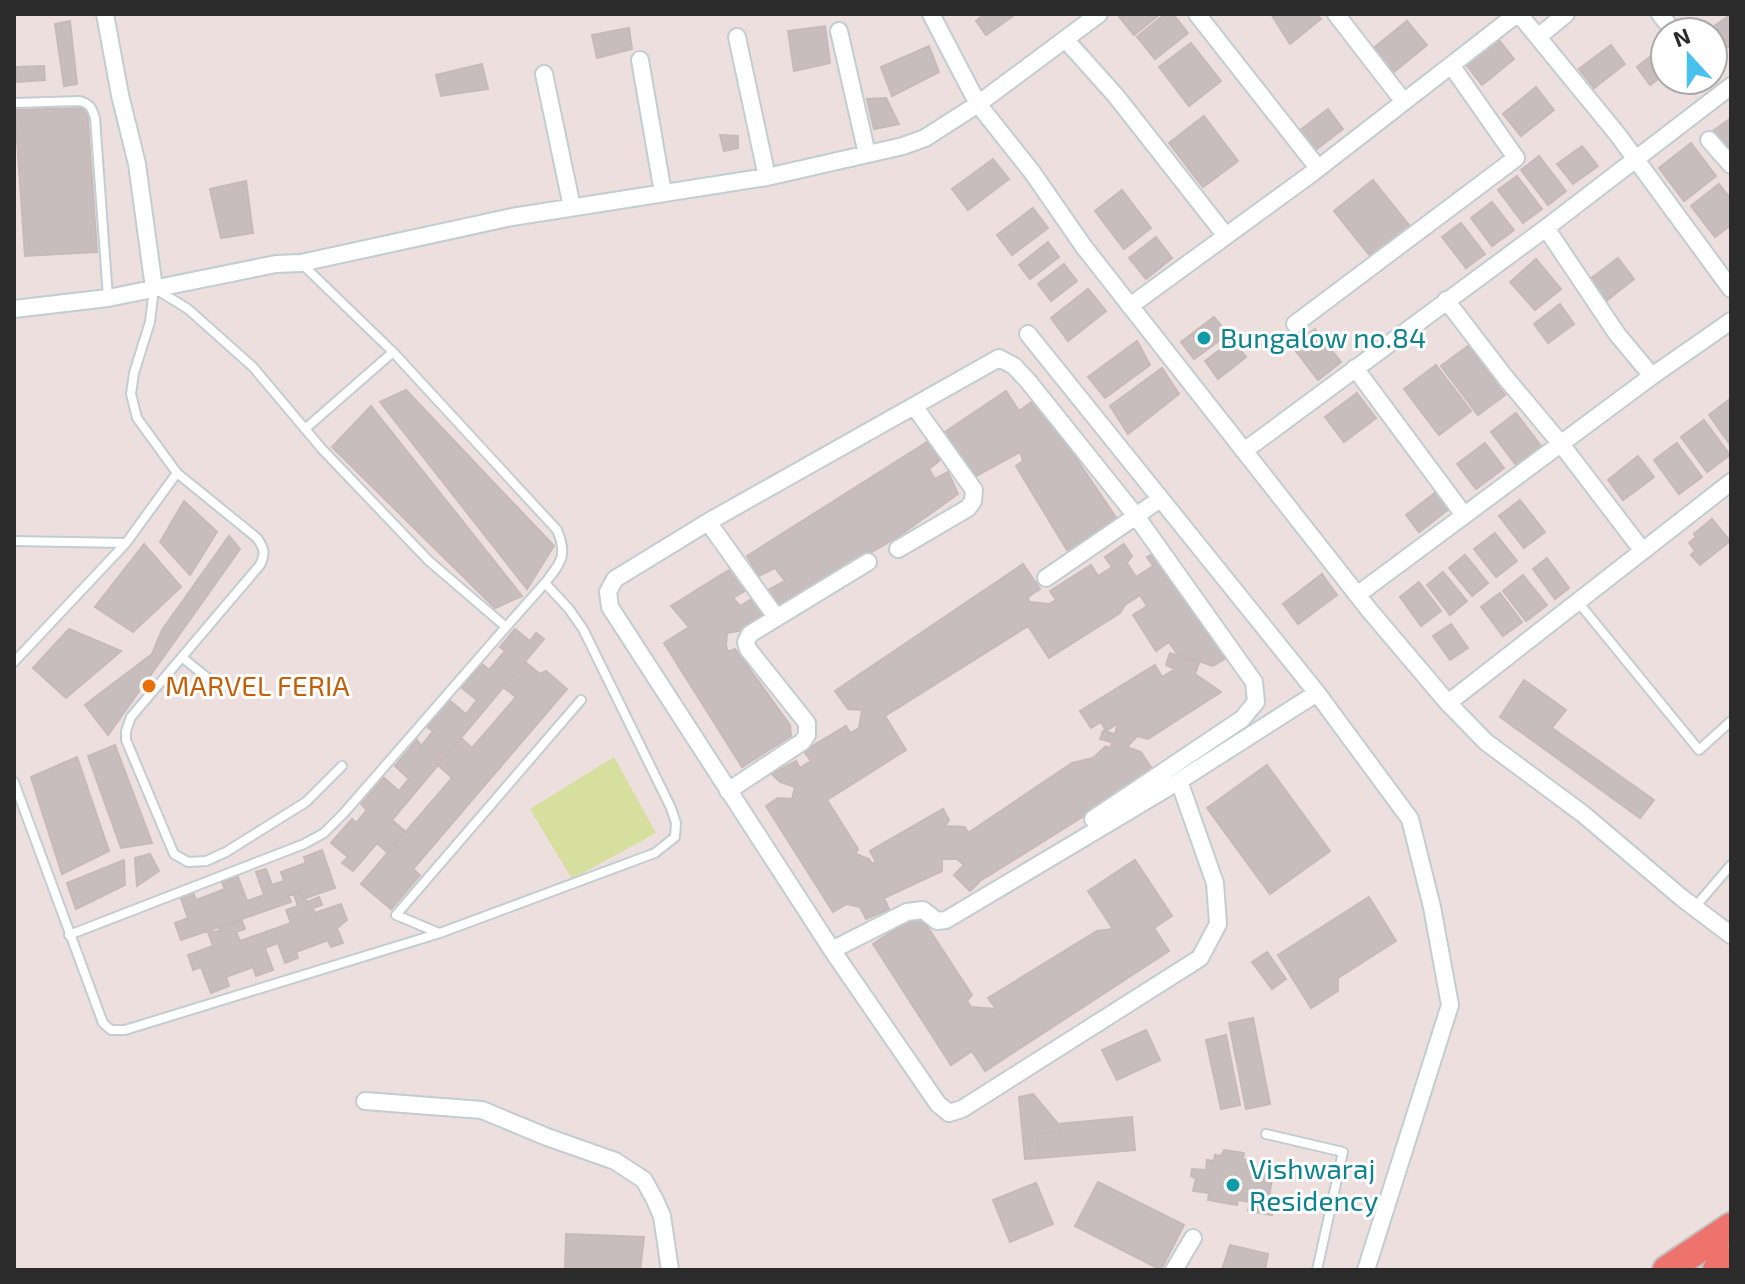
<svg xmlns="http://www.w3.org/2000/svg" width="1745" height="1284" font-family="'Exo 2',sans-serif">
<rect width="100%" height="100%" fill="#ecdfde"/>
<path fill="#d7df9e" d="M614 757 656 833 572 879 530 809Z"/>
<path fill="#c8bdbd" stroke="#c7b9b8" stroke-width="2" d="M985 14H1016L986 35 976 21Z
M1117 14H1160L1134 35Z
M1165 14H1173L1188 33 1155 59 1137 37Z
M1271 14H1316L1321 19 1290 44Z
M1730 15 1731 45 1713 57V32H1706Z
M70 21 77 84 64 86 55 24Z
M1407 21 1427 45 1390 75 1370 51Z
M825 26 830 63 794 71 788 31Z
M629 28 632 49 597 58 592 35Z
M1496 36 1514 59 1482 85 1464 62Z
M1191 43 1221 81 1189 106 1159 67Z
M1611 45 1625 64 1594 88 1579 69Z
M929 46 939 72 892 96 881 67Z
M1664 46 1665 74 1650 85 1637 67Z
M482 64 488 89 441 96 436 75Z
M44 66 45 80 17 82V67Z
M1536 87 1554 110 1521 136 1503 114Z
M886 98 899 124 874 129 867 99Z
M87 108 97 252 25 256 15 110Z
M1328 109 1343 129 1314 151 1299 131Z
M1204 116 1238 161 1203 187 1169 143Z
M1731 118V154L1713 131Z
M720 135 738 136V148L724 151Z
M1691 143 1716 176 1684 201 1659 168Z
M1582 146 1598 166 1573 184 1557 164Z
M1539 156 1566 191 1548 205 1521 170Z
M993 159 1009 179 968 210 952 189Z
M1517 176 1542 209 1523 223 1498 190Z
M1373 180 1413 230 1374 261 1334 211Z
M246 181 253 233 221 238 210 189Z
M1719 184 1731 199V225L1715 237 1691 206Z
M1122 190 1151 228 1124 249 1095 211Z
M1492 202 1514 230 1492 246 1471 218Z
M1033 208 1048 228 1012 255 997 235Z
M1461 223 1485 254 1466 268 1442 237Z
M1156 237 1172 258 1146 279 1129 258Z
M1048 242 1059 257 1030 279 1019 265Z
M1618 258 1634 279 1606 301 1589 280Z
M1536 259 1561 289 1535 310 1510 282Z
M1064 264 1077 281 1051 301 1038 284Z
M1088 289 1106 311 1068 341 1051 318Z
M1560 304 1574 324 1548 343 1534 324Z
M1214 317 1228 334 1194 359 1181 342Z
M1315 329 1341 362 1318 380 1292 346Z
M1233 340 1246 357 1218 379 1205 361Z
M1137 341 1150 365 1105 398 1088 377Z
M1468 346 1505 395 1478 415 1441 366Z
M1436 365 1471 411 1439 435 1404 389Z
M1162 368 1179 394 1128 434 1110 406Z
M406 390 554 546 527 589 380 402Z
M1006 391 1019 411 1036 399 1117 519 1067 550 1016 466 1023 461 1020 452 971 479 942 434Z
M1357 393 1376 418 1344 442 1325 417Z
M1731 398V446L1709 415Z
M371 406 522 596 495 608 332 447Z
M1516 413 1541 446 1516 465 1491 432Z
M1704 420 1730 455 1707 472 1681 437Z
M927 442 940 460 929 469 935 479 948 472 958 494 896 538 780 605 768 590 785 581 775 568 759 576 747 556Z
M1485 443 1504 468 1476 489 1457 464Z
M1677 443 1702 477 1679 494 1654 460Z
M1638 456 1654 477 1623 500 1608 480Z
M1440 489 1453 506 1419 532 1406 515Z
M1520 500 1545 532 1524 548 1499 516Z
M184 501 217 532 190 575 160 542Z
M1712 519 1730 541 1700 565 1691 555 1695 551 1689 543 1696 537 1694 534Z
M1495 533 1517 561 1496 577 1474 549Z
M229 536 240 549 108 735 85 705 152 654 162 630Z
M144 544 181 587 133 632 95 607Z
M1124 544 1132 556 1127 563 1136 577 1153 566 1147 557 1158 551 1226 658 1213 666 1177 654 1169 642 1156 651 1133 615 1147 606 1140 595 1125 605 1120 613 1049 658 1028 626 885 716 906 750 827 800 858 849 856 854 869 859 872 864 876 862 870 851 943 809 949 820 945 826 965 827 968 833 1072 763 1093 758 1106 746 1110 749 1112 742 1100 739 1103 731 1115 734 1118 723 1106 731 1101 722 1091 728 1080 711 1155 665 1162 677 1175 669 1166 665 1170 653 1199 663 1195 674 1221 692 1148 739 1137 736 1127 747 1141 752 1154 772 980 881 970 891 954 875 964 865 957 859H942V871L884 898 889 909 866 919 860 907 847 904 833 912 766 806 778 798 792 799 795 787 780 782 772 774 796 761 800 768 811 761 804 751 846 726 850 733 859 728 862 710 848 709 835 691 1023 564 1040 589 1028 597 1029 602 1049 604 1056 600 1050 591 1091 565 1098 576 1112 567 1105 557Z
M1465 555 1488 583 1472 596 1449 568Z
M1547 558 1569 588 1555 599 1533 569Z
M732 568 748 589 733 598 740 606 755 597 763 614 743 630 727 633 726 645 728 652 735 649 790 725 791 736 742 767 664 643 689 627 671 606Z
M1443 572 1467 601 1450 615 1427 585Z
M1322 574 1337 595 1298 624 1283 604Z
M1523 575 1547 605 1526 621 1503 591Z
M1419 582 1441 611 1421 626 1400 597Z
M1500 593 1522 622 1503 636 1481 607Z
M1451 624 1468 648 1450 660 1433 636Z
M69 629 121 651 66 698 33 668Z
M515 629 530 641 536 633 544 639 392 820 405 831 387 852 377 843 353 871 342 863 348 857 331 843 352 819 356 823 367 810 361 804 384 778 399 791 409 779 395 766 417 740 421 746 433 731 427 727 449 700 466 714 477 700 462 688 482 664 489 670 505 651 500 647Z
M525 662 540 674 546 671 567 689 413 869 420 875 391 909 361 884 452 778 438 765 461 738 472 748 516 697 503 687Z
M1524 680 1566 710 1552 728 1654 800 1640 818 1500 717Z
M115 745 152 843 121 848 88 756Z
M77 757 109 851 62 874 31 777Z
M1267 765 1330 851 1270 894 1207 808Z
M322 850 335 888 303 899 300 890 288 895 291 902 181 940 175 923 188 918 180 896 193 892 196 900 225 889 222 882 238 877 247 901 264 895 256 872 266 869 272 885 284 881 281 872 306 863 304 857Z
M150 854 159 871 137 886 135 858Z
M124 860 125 885 76 909 67 883Z
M1135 860 1172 916 1154 928 1169 951 985 1071 972 1051 951 1065 873 944 919 914 972 995 967 1001 971 1007 996 1009 988 998 1097 931 1113 929 1088 891Z
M300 890 307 902 319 897 322 905 313 908 315 913 341 904 347 920 337 928 343 943 331 947 328 940 296 952 298 958 285 963 278 943 265 948 273 970 256 976 253 967 226 977 229 986 211 993 201 967 193 970 188 955 213 946 208 932 220 931 218 927 242 921 245 929 236 932 240 941 291 923 286 910 298 906 294 895H288Z
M1369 897 1396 941 1338 978V991L1311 1008 1278 955Z
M1267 952 1286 979 1272 989 1252 962Z
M1253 1018 1270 1104 1246 1109 1229 1023Z
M1146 1030 1160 1060 1117 1080 1102 1050Z
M1226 1035 1240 1105 1221 1109 1206 1040Z
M1033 1094 1058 1124 1059 1132 1037 1134 1039 1158 1025 1159 1019 1097Z
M1132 1117 1135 1150 1039 1158 1037 1134 1059 1132 1058 1124Z
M1224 1150 1244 1153 1243 1159 1252 1161 1251 1167 1283 1170 1282 1179 1272 1178 1268 1205 1276 1206 1272 1215 1248 1211 1250 1202 1238 1200 1237 1205 1208 1200 1209 1193 1193 1191 1196 1179 1191 1176 1192 1169 1206 1170 1207 1160 1214 1161 1215 1155 1221 1156Z
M1098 1182 1184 1225 1161 1270 1075 1226Z
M1036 1183 1053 1224 1010 1242 993 1200Z
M566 1234 644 1237 640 1270H565Z
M1230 1245 1268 1254 1265 1270H1222Z"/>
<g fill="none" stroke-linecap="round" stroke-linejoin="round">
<g stroke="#c2cdd1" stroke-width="12">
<path id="service" d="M15 103 80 101C90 104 92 108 95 118L108 298
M305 429 393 352
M177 473 257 538C264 548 266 553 260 565L131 717 126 731V740L174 854 188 862 206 861 226 852 306 802 342 766
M14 541 126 543
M1578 602 1699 750 1731 721
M183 658 221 689
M14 662 126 543 177 473 137 418 131 394 134 373 150 322 154 288 188 309 253 367 322 449 429 561 506 627 545 583
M14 782 103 1023 111 1030H125L440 933 655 853 675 837 676 823 671 808 583 629 569 609 545 583C561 563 568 555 557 530L393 352 301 263
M1695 907 1731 865
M439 933 396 915 581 700
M69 935 304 844 324 833 344 813 506 627
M1266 1134 1343 1152 1317 1270"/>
</g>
<g stroke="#c2cdd1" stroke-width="20">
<path id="minor" d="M105 14 120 95 137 164 154 288
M931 14 978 104 1032 172 1084 247 1370 611 1448 703 1486 742 1583 814 1682 898 1731 935
M1197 14 1318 168
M1336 14 1404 102
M1519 14 1618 135 1731 289
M1660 14 1674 32
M839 31 867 154
M737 37 767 177
M1538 37 1566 14
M1065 39 1116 96 1226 236
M640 60 663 193
M544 74 572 207
M1709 140 1731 165
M1546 228 1617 334 1652 376
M1446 300 1505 377 1561 444 1642 550
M1130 306 1311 174 1517 14
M14 309 108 298 276 264 301 263 512 217 767 177 903 146 925 138 978 104 1099 14
M1295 324 1516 158 1451 65
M1028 334 1317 693 1410 819 1432 907 1450 1005 1366 1270
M1355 368 1464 515
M1244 451 1546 228 1731 86
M708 522 999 358 1014 366 1028 381 1136 516 1160 499
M898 549 968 508 973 501 974 490 914 406
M1046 578 1136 516 1254 682 1256 702 1242 719 1093 819
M1357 595 1652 376 1731 321
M776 617 708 522 615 579 608 592 610 607 832 950 938 1104 949 1113 962 1109 1200 958 1218 924 1215 883 1179 781
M1448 703 1731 482
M728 791 802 742 807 735V723L748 649 746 642 750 634 868 562
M832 950 907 912 923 910 937 921 946 920 1179 781 1317 693
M365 1101 482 1110 547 1137 615 1161 644 1180 655 1200 662 1216 670 1270
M1174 1270 1193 1238"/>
</g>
<g stroke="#bfbfbf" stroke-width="32">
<path id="trunk" d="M1667 1270 1731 1227
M1717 1270 1731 1260"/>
</g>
<use href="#service" stroke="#fff" stroke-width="8"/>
<use href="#minor" stroke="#fff" stroke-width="16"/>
<use href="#trunk" stroke="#ee736c" stroke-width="28"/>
</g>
<g fill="#0f9aa8" stroke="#fff" stroke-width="3">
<circle cx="1204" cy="338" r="8"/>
<circle cx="1233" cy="1185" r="8"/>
</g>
<circle fill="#e8710a" stroke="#fff" stroke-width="3" cx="149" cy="686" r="8"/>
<g text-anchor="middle" stroke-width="6" stroke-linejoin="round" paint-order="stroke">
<g font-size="28" fill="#0d838f" stroke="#fff" text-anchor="start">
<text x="1220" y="348">Bungalow no.84</text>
<text x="1249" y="1179">Vishwaraj<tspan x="1249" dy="32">Residency</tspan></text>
</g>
<g font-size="28" fill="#c56008" stroke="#fff" text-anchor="start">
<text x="165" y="696">MARVEL FERIA</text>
</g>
</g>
<rect width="1745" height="1284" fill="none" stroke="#2b2b2b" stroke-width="32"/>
<g transform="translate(1689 56) rotate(339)"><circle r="38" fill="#ffffff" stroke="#aaaaaa" stroke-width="2"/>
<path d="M0-6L14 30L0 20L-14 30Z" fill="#49c1ee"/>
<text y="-12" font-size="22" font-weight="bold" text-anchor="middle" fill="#2b2b2b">N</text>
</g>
</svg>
